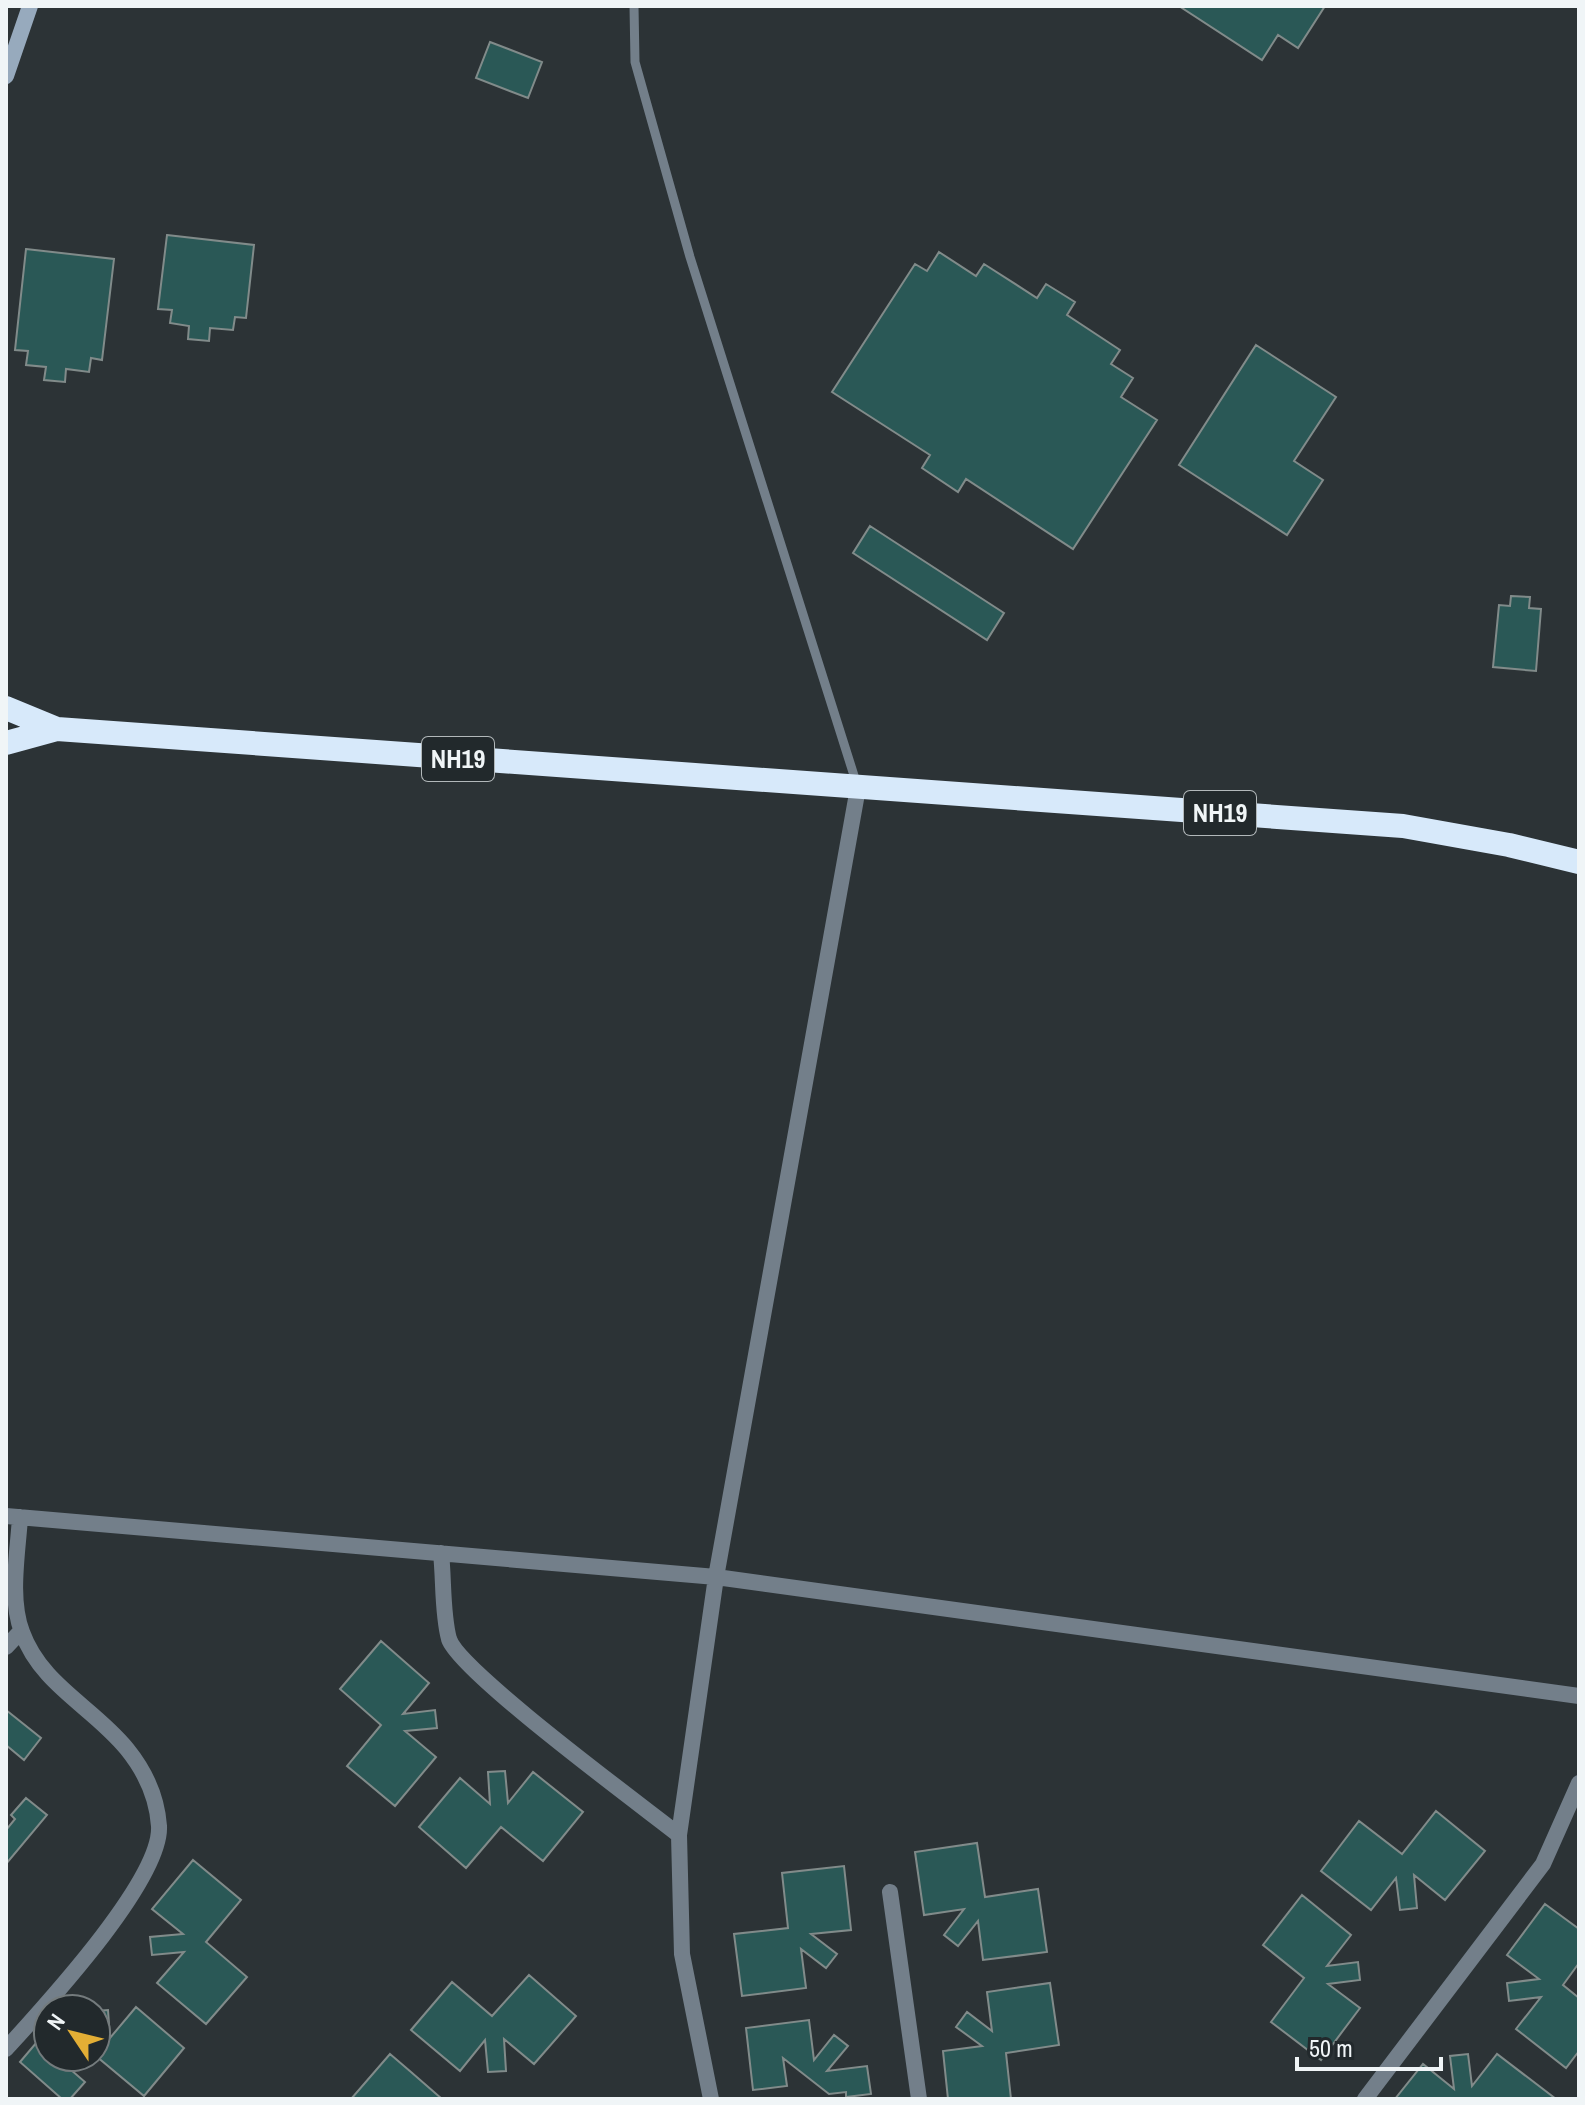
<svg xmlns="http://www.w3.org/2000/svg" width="1585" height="2105" font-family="'Archivo Narrow',sans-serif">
<rect width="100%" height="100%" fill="#2c3336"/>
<path fill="#2a5856" stroke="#818b8a" stroke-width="2" d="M1179 6H1325L1298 48 1278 35 1262 60Z
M490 42 542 62 528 98 476 78Z
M167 235 254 245 246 318 235 317 233 330 210 328 209 341 188 339 189 326 170 323 172 310 158 309Z
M26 249 114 259 102 360 91 358 89 372 66 369 65 382 44 380 46 367 26 365 28 351 15 350Z
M939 252 976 276 984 264 1037 298 1046 284 1075 302 1067 315 1120 350 1111 364 1133 378 1121 397 1157 420 1073 549 966 479 958 492 922 468 930 455 832 392 915 264 927 271Z
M1256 345 1336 397 1294 461 1323 480 1287 535 1179 465Z
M870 526 1004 613 987 640 853 553Z
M1511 596 1530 597 1529 608 1541 609 1536 671 1493 667 1499 605 1510 606Z
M381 1641 429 1683 403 1714 435 1710 437 1728 405 1731 436 1757 395 1806 347 1766 381 1725 340 1689Z
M6 1710 41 1738 24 1760 6 1745Z
M505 1771 508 1803 533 1772 583 1812 543 1861 501 1827 466 1868 419 1827 460 1778 490 1804 488 1772Z
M26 1798 47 1815 6 1864V1830L15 1819 11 1815Z
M1436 1811 1485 1851 1445 1900 1414 1875 1417 1908 1400 1910 1396 1878 1371 1910 1321 1871 1359 1821 1402 1854Z
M977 1843 985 1897 1038 1889 1047 1952 983 1960 978 1921 958 1946 944 1935 964 1909 924 1915 915 1852Z
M193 1860 241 1900 206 1942 247 1977 206 2024 157 1983 184 1952 152 1955 150 1937 183 1934 152 1909Z
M844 1866 851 1930 811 1934 837 1954 826 1968 801 1949 806 1988 742 1996 734 1934 788 1928 782 1873Z
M1302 1895 1351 1935 1327 1966 1358 1962 1360 1980 1328 1984 1360 2008 1321 2060 1271 2022 1304 1978 1263 1945Z
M1545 1904 1579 1929V1963L1563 1985 1579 1998V2051L1566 2068 1516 2029 1541 1997 1509 2001 1507 1983 1539 1979 1507 1955Z
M529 1975 576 2016 534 2064 504 2039 506 2071 488 2072 485 2040 460 2071 411 2030 452 1982 492 2016Z
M1050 1983 1059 2045 1006 2053 1011 2099H948L943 2051 982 2046 956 2027 967 2012 992 2031 987 1992Z
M136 2007 184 2048 144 2096 96 2056V2011L108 2010 110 2038Z
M809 2020 814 2060 834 2035 848 2046 827 2071 867 2066 871 2094 846 2097V2092L829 2094 783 2058 787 2086 753 2090 746 2028Z
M48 2029V2057H56L85 2082 70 2099H62L20 2062Z
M390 2054 411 2072 442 2099H351Z
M1468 2054 1472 2086 1497 2054 1556 2099H1395L1423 2064 1454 2089 1450 2056Z"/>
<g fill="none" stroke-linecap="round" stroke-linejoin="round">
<path stroke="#737f8a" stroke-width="9" d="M634 6 635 62 690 257 857 785"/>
<path stroke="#737f8a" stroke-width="16" d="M6 1516 716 1577 1579 1696
M441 1553C444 1580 442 1613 449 1639 459 1671 641 1805 679 1835
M6 1647 21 1631
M890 1892 919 2099
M6 2049C44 2007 162 1880 159 1826 157 1797 144 1770 127 1749 93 1707 41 1685 22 1632 9 1598 18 1552 20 1517
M711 2099 682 1954 679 1835 716 1577 858 788
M1365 2099 1543 1864 1579 1783"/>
<path stroke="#97aabd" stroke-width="16" d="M6 76 30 6"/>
<path stroke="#d7e9fa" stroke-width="24" d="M6 708 57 729 1403 826 1509 845 1579 862
M6 743 57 729"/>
</g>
<g text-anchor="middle" stroke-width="6" stroke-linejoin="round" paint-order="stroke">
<g fill="#22292c" stroke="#b2b8ba" stroke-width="2">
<rect x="422" y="737" width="72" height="44" rx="6"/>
<rect x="1184" y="791" width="72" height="44" rx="6"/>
</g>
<g font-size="26" font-weight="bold" fill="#f0f5f7">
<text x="458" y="768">NH19</text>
<text x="1220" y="822">NH19</text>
</g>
</g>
<rect width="1585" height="2105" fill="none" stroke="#f0f5f7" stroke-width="16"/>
<g transform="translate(72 2033) rotate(305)"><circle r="38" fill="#22292c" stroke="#747b7d" stroke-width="2"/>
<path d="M0-6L14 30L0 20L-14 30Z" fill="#e3ae35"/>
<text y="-12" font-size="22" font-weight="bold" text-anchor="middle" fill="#f0f5f7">N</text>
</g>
<path d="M1297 2057v12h144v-12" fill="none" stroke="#f0f5f7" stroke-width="4"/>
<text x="1309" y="2057" font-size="24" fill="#f0f5f7" stroke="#22292c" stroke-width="6" paint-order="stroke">50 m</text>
</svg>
